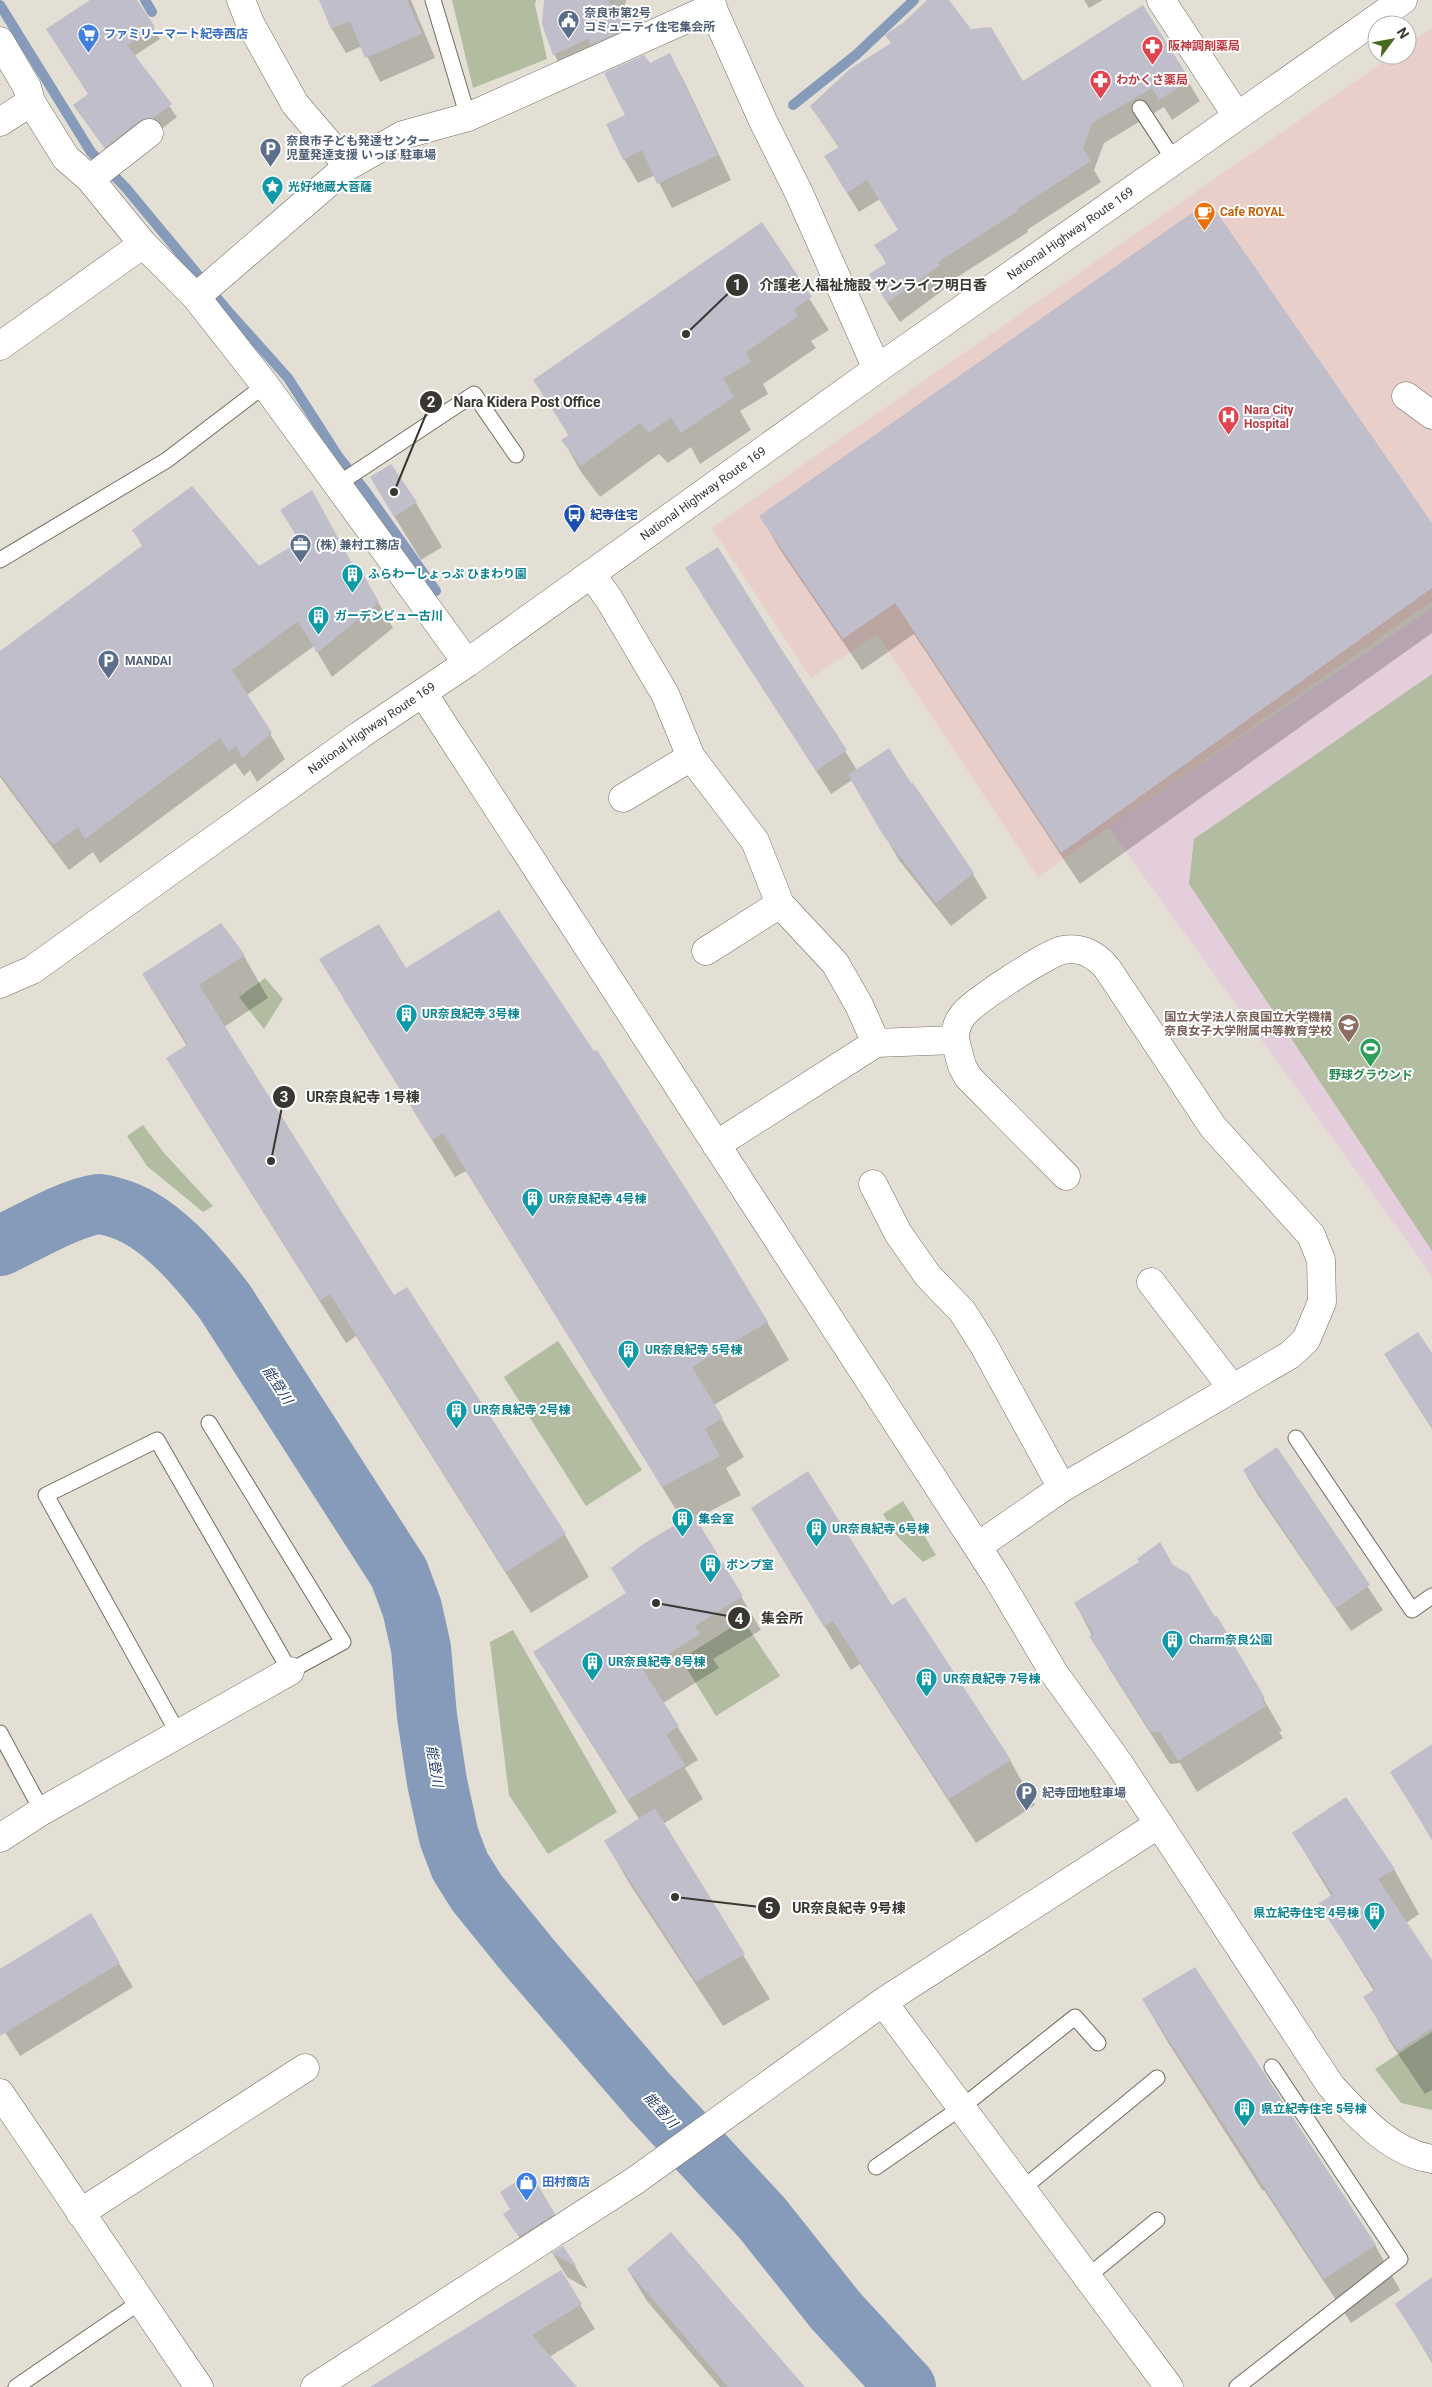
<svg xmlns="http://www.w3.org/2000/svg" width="1432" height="2387" viewBox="0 0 1432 2387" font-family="Roboto,'Noto Sans JP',sans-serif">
<rect width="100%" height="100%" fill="#e3dfd4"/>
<!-- education -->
<path fill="#e4cedc" d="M1432 608V1276L1108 827Z"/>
<!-- medical -->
<path fill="#e9cfca" d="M1432 28V601L1038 877 877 634 811 678 712 528 1393 55H1407V45Z"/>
<!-- green -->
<path fill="#b1bca0" d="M452 0H536L535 5 547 59 473 88Z
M1432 674V1251L1189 884 1194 839Z
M265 978 283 999 264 1029 239 997Z
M143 1125 164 1153 213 1206 203 1212 147 1166 127 1136Z
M558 1341 642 1470 586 1506 504 1377Z
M903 1501 936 1555 923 1562 897 1536 883 1514Z
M743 1620 780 1676 716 1716 681 1659Z
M513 1630 617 1812 548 1854 509 1795 490 1642Z
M1432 2032V2110L1401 2103 1375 2069Z"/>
<!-- shadow -->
<path fill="#0003" d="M92 0H136L160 39 134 56 177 117 160 130 112 158 74 106 89 94Z
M320 0H411L435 58 380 82 362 46 346 53 332 29Z
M545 0H626L621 22 636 47 564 72 554 54Z
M929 0H948L971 30 1023 83 1142 7 1200 101 1172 120 1164 107 1104 143 1094 170 1101 182 1027 230 1028 232 948 283 950 285 900 322 882 295 887 265 876 245 899 230 880 199 859 212 837 177 839 148 811 106 892 44 905 23Z
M1084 0H1103L1089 8Z
M669 55 683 79 731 180 672 208 655 175 638 183 624 159 649 64Z
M762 223 829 330 811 341 816 348 763 384 768 394 740 411 751 430 700 464 691 447 668 463 659 454 600 497 581 472 563 440 569 436 535 380Z
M391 466 416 503 442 547 421 560 371 478Z
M282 510 354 568 357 566 393 628 332 677 314 646 247 695 285 759 257 782 250 770 244 776 235 763 100 863 93 852 69 870 0 777V653L143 547 133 530 259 568 300 542Z
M761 516 1432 525V633L1080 884 914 634 862 670 779 548Z
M717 549 857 770 911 785 973 874 987 898 951 926 899 860 852 780 831 794 701 593Z
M244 956 268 998 224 1027 394 1297 565 1535 589 1577 531 1613 356 1336 346 1343 193 1101 168 1058 187 1046 143 975Z
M406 970 767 1322 789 1360 714 1405 744 1457 726 1468 741 1495 695 1519 761 1630 713 1659 719 1668 663 1703 698 1760 685 1768 703 1799 663 1824 770 1999 723 2026 631 1886 605 1841 639 1819 534 1653 627 1593 683 1521 466 1171 455 1177 343 998Z
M1386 1355H1432V1429L1400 1379Z
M1277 1449 1383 1610 1351 1631 1258 1495 1244 1471Z
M753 1508 1010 1760 1035 1805 976 1843 860 1664 851 1670Z
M1172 1567 1214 1619 1216 1617 1282 1731 1279 1732 1283 1738 1197 1792 1180 1763 1170 1764 1109 1668 1075 1603Z
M1432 1746V1840L1392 1773Z
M1293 1833 1394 1869 1419 1914 1406 1923 1432 1962V2090L1425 2094 1390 2042 1365 1997 1374 1991 1320 1904 1332 1897Z
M90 1915 133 1987 20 2056 0 2024V1970Z
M1143 2000 1375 2245 1400 2290 1351 2323 1264 2190 1263 2191 1169 2044Z
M531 2175 563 2230 527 2249 505 2215 511 2209Z
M563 2247 576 2268 588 2289 567 2277 553 2254Z
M628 2270 803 2387H720L647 2301Z
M560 2272 595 2329 549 2357 576 2387H372Z
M1432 2279V2363L1397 2304Z"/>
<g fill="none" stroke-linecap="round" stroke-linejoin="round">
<!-- stream -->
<path stroke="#869aba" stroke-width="10" d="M145 0 152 12
M0 5 91 152 126 188 228 311 288 378 338 456 364 489 436 591
M793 105 857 54 914 0"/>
<!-- river -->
<path stroke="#869aba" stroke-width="60" d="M0 1246C28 1233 69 1208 99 1204 103 1204 109 1206 113 1207 158 1218 198 1267 225 1302L399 1573 412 1608 421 1648 427 1716 437 1782 449 1837 460 1866 477 1893 529 1957 649 2096 762 2218 836 2311 906 2387"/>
</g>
<!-- building -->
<path fill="#c0beca" d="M90 0H137L155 27 127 45 172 104 153 118H146L139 121 105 148 73 105 88 94 46 29Z
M319 0H407L422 34 365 58 350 21 331 29Z
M544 0H608L627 29 591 45 588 39 553 55 542 24Z
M927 0H949L971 29 991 27 1023 81 1143 5 1190 80 1159 100 1152 88 1092 123 1083 149 1091 161 1017 209 1018 211 938 262 940 265 887 303 869 274 887 263 874 245 898 230 867 180 847 193 824 156 839 147 810 106 850 69 891 43 885 35 904 22Z
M670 53 718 155 657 184 642 150 623 160 606 124 625 115 604 73 644 55 650 63Z
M1209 201 1432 523V588L1061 853 895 603 843 639 759 516Z
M762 222 812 297 794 309 798 316 746 352 751 362 723 378 734 397 681 433 671 417 649 433 640 423 581 466 561 440 569 435 533 380Z
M391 464 417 502 394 517 370 477Z
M192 486 259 566 300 541 280 510 312 490 354 567 358 565 379 602 317 653 298 621 232 670 272 733 242 758 236 745 229 752 220 738 85 839 78 827 53 845 0 774V651L143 545 132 530Z
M718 547 778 644 847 750 816 771 685 568Z
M889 748 911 783H913L974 873 936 903 883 835 848 775Z
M499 910 594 1051 597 1050 711 1228 768 1322 692 1367 723 1418 705 1429 720 1456 662 1487 443 1133 432 1140 319 959 379 924 406 968Z
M221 923 245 955 199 985 394 1295 407 1287 566 1534 506 1572 330 1294 320 1301 166 1058 188 1044 142 974Z
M1418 1332 1432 1353V1428L1384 1354Z
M1277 1447 1370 1585 1336 1608 1243 1470Z
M808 1471 892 1605 905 1597 1011 1760 949 1799 833 1621 824 1627 751 1508Z
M693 1514 743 1596 695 1626 700 1634 643 1670 679 1726 666 1735 685 1765 628 1800 533 1652 626 1593 611 1568 645 1543Z
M1160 1542 1173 1565 1189 1574 1215 1617 1217 1616 1265 1698 1262 1700 1266 1706 1178 1761 1160 1732H1151L1089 1636 1094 1634 1074 1603 1139 1562 1137 1559Z
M1432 1744V1839L1390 1772Z
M1346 1797 1395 1869 1378 1879 1432 1960V2028L1398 2051 1363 1997 1375 1989 1318 1904 1333 1894 1292 1833Z
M655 1808 745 1954 696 1982 604 1841Z
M91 1913 120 1963 0 2036V1969Z
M1195 1967 1376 2245 1324 2279 1142 1999Z
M531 2173 555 2214 520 2236 516 2233 503 2214 510 2209 500 2192Z
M671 2232 805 2387H728L627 2269Z
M563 2246 577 2267 551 2253Z
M561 2270 582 2304 532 2335 577 2387H370Z
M1432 2277V2361L1395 2304Z"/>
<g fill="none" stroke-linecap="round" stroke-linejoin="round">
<defs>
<path id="lane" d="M433 0 468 117
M1140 108 1174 160
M338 484 474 394 516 455
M0 560 167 460 265 385
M1296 1438 1412 1610 1432 1596
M0 1733 42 1811
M179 1735 46 1495 157 1440 290 1671 343 1642 209 1423
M876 2167 962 2107 1075 2017 1098 2043
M1022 2189 1157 2078
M1087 2277 1157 2220
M16 2387 140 2302
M1237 2387 1400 2259 1272 2067"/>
<path id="street" d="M241 0 250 23 295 104 348 166
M709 0 763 121 798 191 877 369
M1161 0 1237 116
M0 41 27 87 31 102 66 158 90 179 143 244 196 297 265 385 467 663
M0 122 31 102
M90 179 149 133
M196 297 348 166 403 135 468 117 713 7
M0 346 143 244
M1406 396 1432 415
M591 574 609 599 665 694 691 757 755 841 780 904 835 963 859 1005 876 1043
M623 798 691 757
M706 951 780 904
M955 1040 962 1066 968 1077 1066 1176
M716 1145 876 1043 955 1040C955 1031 957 1022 963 1015 973 1002 1047 953 1063 950 1082 947 1095 954 1107 968L1213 1127 1311 1235 1321 1260 1322 1302 1306 1340 1290 1355 1062 1488 978 1546
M873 1184 898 1233 928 1276 962 1311 983 1344 1062 1488
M1151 1282 1232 1388
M0 1838 42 1811 290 1671
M883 2002 1169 2387
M0 2093 199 2387
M80 2213 305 2068
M315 2387 636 2180 883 2002 1159 1824"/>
<path id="secondary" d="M423 693 997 1577 1054 1673 1120 1765 1331 2086C1359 2116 1389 2152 1432 2159"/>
<g id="highway">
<path id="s1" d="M0 984 32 970 360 735 467 663 877 369 1403 0"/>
</g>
</defs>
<!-- lane casing -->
<use href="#lane" stroke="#716d63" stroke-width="17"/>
<!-- street casing -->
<use href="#street" stroke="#716d63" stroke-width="29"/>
<!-- secondary casing -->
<use href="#secondary" stroke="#716d63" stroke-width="29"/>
<!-- highway casing -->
<use href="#highway" stroke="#716d63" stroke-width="29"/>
<!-- lane -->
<use href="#lane" stroke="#fff" stroke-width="15"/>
<!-- street -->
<use href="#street" stroke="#fff" stroke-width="28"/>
<!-- secondary -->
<use href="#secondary" stroke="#fff" stroke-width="28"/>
<!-- highway -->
<use href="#highway" stroke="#fff" stroke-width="28"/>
</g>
<!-- icons -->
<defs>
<symbol id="civic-pin" viewBox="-11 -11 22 30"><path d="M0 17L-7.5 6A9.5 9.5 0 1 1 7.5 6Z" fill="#5c6f8a" stroke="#fff"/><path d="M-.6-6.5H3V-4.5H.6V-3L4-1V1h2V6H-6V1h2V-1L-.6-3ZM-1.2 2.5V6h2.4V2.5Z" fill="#fff"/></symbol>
<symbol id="supermarket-pin" viewBox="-11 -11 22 30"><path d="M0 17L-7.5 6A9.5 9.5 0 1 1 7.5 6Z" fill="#3f7fe0" stroke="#fff"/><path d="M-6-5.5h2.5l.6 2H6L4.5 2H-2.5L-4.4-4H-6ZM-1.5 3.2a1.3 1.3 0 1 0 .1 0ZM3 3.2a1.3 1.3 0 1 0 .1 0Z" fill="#fff"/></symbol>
<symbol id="pharmacy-pin" viewBox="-11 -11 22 30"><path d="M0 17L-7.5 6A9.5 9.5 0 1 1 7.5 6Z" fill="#e0444e" stroke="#fff"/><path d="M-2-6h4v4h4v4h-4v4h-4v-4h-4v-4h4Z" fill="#fff"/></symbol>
<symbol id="parking-pin" viewBox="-11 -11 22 30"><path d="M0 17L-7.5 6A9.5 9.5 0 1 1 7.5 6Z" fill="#5c6f8a" stroke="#fff"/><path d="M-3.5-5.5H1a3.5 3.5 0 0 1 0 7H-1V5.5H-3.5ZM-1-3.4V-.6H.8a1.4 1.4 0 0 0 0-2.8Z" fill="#fff"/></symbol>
<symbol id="sight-pin" viewBox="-11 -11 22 30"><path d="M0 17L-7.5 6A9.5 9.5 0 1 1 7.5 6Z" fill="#0f9aa8" stroke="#fff"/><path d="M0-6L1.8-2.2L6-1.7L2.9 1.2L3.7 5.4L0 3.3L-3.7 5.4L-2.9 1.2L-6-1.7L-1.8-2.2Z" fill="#fff"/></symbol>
<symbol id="cafe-pin" viewBox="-11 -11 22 30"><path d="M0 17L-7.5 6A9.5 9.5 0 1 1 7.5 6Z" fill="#e8710a" stroke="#fff"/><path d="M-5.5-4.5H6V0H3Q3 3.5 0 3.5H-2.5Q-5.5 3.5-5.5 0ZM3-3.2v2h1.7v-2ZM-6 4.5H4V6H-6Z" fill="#fff"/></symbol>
<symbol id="hospital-pin" viewBox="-11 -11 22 30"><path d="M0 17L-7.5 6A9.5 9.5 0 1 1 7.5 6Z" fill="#e0444e" stroke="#fff"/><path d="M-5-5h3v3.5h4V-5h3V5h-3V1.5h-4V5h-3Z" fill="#fff"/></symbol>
<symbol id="bus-pin" viewBox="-11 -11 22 30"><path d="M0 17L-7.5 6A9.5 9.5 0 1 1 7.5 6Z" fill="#1a4fb4" stroke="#fff"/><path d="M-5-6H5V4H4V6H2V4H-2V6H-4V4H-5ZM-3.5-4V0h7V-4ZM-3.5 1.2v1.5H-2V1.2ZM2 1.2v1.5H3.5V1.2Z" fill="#fff"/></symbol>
<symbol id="office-pin" viewBox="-11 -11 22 30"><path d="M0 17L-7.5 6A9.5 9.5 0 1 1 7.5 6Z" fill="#5c6f8a" stroke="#fff"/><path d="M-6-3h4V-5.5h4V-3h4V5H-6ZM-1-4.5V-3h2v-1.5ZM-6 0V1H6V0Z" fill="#fff"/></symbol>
<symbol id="building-pin" viewBox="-11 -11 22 30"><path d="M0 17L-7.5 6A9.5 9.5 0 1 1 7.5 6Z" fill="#0f9aa8" stroke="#fff"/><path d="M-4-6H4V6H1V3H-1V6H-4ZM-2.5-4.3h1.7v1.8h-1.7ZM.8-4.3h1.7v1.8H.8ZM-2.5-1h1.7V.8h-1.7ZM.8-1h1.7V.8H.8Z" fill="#fff"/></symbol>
<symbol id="school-pin" viewBox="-11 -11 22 30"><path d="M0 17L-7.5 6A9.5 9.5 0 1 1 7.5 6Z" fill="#8d6e63" stroke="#fff"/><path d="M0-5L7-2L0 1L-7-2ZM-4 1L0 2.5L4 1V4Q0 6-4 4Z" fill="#fff"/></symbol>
<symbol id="stadium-pin" viewBox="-11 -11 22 30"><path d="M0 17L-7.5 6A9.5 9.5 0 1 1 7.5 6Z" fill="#2e9e5b" stroke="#fff"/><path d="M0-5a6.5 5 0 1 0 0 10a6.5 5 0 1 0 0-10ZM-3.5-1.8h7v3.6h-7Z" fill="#fff"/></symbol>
<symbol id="shop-pin" viewBox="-11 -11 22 30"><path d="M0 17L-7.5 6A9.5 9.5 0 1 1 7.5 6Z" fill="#3f7fe0" stroke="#fff"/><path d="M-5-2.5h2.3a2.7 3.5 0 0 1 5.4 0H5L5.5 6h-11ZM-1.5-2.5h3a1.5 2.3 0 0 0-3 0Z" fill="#fff"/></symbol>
</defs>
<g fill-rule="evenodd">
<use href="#civic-pin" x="556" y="8" width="25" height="34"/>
<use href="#supermarket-pin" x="76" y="22" width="25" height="34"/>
<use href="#pharmacy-pin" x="1140" y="34" width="25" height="34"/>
<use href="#pharmacy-pin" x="1088" y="68" width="25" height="34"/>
<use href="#parking-pin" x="258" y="136" width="25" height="34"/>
<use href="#sight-pin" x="260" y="174" width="25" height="34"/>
<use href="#cafe-pin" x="1192" y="200" width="25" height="34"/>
<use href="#hospital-pin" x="1216" y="404" width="25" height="34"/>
<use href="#bus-pin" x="562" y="502" width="25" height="34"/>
<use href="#office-pin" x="288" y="532" width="25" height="34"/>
<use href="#building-pin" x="340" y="562" width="25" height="34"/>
<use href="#building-pin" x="306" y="604" width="25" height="34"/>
<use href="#parking-pin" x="96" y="648" width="25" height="34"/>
<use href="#building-pin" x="394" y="1002" width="25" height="34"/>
<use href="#school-pin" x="1336" y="1012" width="25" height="34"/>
<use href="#stadium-pin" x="1358" y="1036" width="25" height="34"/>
<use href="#building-pin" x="520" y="1186" width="25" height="34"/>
<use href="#building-pin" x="616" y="1338" width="25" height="34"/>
<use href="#building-pin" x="444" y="1398" width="25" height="34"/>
<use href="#building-pin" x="670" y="1506" width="25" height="34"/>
<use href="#building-pin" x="804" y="1516" width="25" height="34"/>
<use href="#building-pin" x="698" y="1552" width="25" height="34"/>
<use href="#building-pin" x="1160" y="1628" width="25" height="34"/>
<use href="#building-pin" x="580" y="1650" width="25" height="34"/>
<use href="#building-pin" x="914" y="1666" width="25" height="34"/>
<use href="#parking-pin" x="1014" y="1780" width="25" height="34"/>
<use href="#building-pin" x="1362" y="1900" width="25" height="34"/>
<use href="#building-pin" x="1232" y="2096" width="25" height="34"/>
<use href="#shop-pin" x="514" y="2170" width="25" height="34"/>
</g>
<g text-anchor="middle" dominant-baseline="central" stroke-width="4" stroke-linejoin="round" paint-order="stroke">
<!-- service labels -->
<g font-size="12" font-weight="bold" fill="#4e5e75" stroke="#fff" text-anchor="start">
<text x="584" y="13">奈良市第2号<tspan x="584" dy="14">コミュニティ住宅集会所</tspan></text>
<text x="286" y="141">奈良市子ども発達センター<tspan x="286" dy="14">児童発達支援 いっぽ 駐車場</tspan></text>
<text x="316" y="545">(株) 兼村工務店</text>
<text x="125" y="661">MANDAI</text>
<text x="1042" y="1793">紀寺団地駐車場</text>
</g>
<!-- shop labels -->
<g font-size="12" font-weight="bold" fill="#366cbe" stroke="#fff" text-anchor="start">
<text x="104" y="34">ファミリーマート紀寺西店</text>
<text x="542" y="2182">田村商店</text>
</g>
<!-- health labels -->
<g font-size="12" font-weight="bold" fill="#be3a42" stroke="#fff" text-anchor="start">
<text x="1168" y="46">阪神調剤薬局</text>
<text x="1116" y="80">わかくさ薬局</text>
<text x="1244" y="410">Nara City<tspan x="1244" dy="14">Hospital</tspan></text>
</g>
<!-- culture labels -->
<g font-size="12" font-weight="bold" fill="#0d838f" stroke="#fff" text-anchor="start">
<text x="288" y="187">光好地蔵大菩薩</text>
<text x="368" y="574">ふらわーしょっぷ ひまわり園</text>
<text x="335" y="616">ガーデンビュー古川</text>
<text x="422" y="1014">UR奈良紀寺 3号棟</text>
<text x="549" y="1199">UR奈良紀寺 4号棟</text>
<text x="645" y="1350">UR奈良紀寺 5号棟</text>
<text x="473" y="1410">UR奈良紀寺 2号棟</text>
<text x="698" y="1519">集会室</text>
<text x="832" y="1529">UR奈良紀寺 6号棟</text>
<text x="726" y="1565">ポンプ室</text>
<text x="1189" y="1640">Charm奈良公園</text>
<text x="608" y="1662">UR奈良紀寺 8号棟</text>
<text x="943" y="1679">UR奈良紀寺 7号棟</text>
<text x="1359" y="1913" text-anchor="end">県立紀寺住宅 4号棟</text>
<text x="1261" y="2109">県立紀寺住宅 5号棟</text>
</g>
<!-- food labels -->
<g font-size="12" font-weight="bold" fill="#c56008" stroke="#fff" text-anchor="start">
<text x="1220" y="212">Cafe ROYAL</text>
</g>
<!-- street labels -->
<g font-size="12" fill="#383732" stroke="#fff">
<text stroke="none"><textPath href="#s1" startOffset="1308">National Highway Route 169</textPath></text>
<text stroke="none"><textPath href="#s1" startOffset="858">National Highway Route 169</textPath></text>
<text stroke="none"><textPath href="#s1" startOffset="452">National Highway Route 169</textPath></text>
</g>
<!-- transit labels -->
<g font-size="12" font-weight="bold" fill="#164399" stroke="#fff" text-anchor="start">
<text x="590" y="515">紀寺住宅</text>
</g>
<!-- education labels -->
<g font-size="12" font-weight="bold" fill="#785e54" stroke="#fff" text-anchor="end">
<text x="1332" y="1017">国立大学法人奈良国立大学機構<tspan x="1332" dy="14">奈良女子大学附属中等教育学校</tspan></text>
</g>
<!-- leisure labels -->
<g font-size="12" font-weight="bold" fill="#27864d" stroke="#fff">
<text x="1371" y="1075">野球グラウンド</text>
</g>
<!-- water labels -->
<g font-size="14" font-style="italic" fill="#223c67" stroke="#fff">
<text transform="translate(278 1385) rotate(57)">能登川</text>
<text transform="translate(435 1766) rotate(81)">能登川</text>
<text transform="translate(661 2110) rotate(48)">能登川</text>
</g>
</g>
<!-- callouts -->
<path fill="none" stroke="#383732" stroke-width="2" d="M686 334L737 285M394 492L431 402M271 1161L284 1097M656 1603L739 1618M675 1897L769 1908"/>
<g fill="#383732" stroke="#fff" stroke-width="2">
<circle cx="686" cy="334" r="5"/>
<circle cx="394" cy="492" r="5"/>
<circle cx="271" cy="1161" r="5"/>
<circle cx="656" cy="1603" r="5"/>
<circle cx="675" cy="1897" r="5"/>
<circle cx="737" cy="285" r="12"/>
<circle cx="431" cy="402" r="12"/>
<circle cx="284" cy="1097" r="12"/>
<circle cx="739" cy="1618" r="12"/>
<circle cx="769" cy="1908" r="12"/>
</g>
<g font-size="15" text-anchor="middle" font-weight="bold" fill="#fff">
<text x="737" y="290">1</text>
<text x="431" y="407">2</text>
<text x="284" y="1102">3</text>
<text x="739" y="1624">4</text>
<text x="769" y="1913">5</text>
</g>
<g font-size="14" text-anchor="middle" font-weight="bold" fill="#383732" stroke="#fff" stroke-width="4" stroke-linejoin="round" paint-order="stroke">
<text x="873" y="290">介護老人福祉施設 サンライフ明日香</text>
<text x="527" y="407">Nara Kidera Post Office</text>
<text x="363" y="1102">UR奈良紀寺 1号棟</text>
<text x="782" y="1623">集会所</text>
<text x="849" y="1913">UR奈良紀寺 9号棟</text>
</g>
<!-- north arrow -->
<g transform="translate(1392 40) rotate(58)"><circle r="24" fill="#ffffff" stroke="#afafad"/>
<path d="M0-4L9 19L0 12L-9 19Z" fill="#476920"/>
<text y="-8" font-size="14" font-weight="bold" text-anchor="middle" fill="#383732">N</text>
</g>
</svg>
